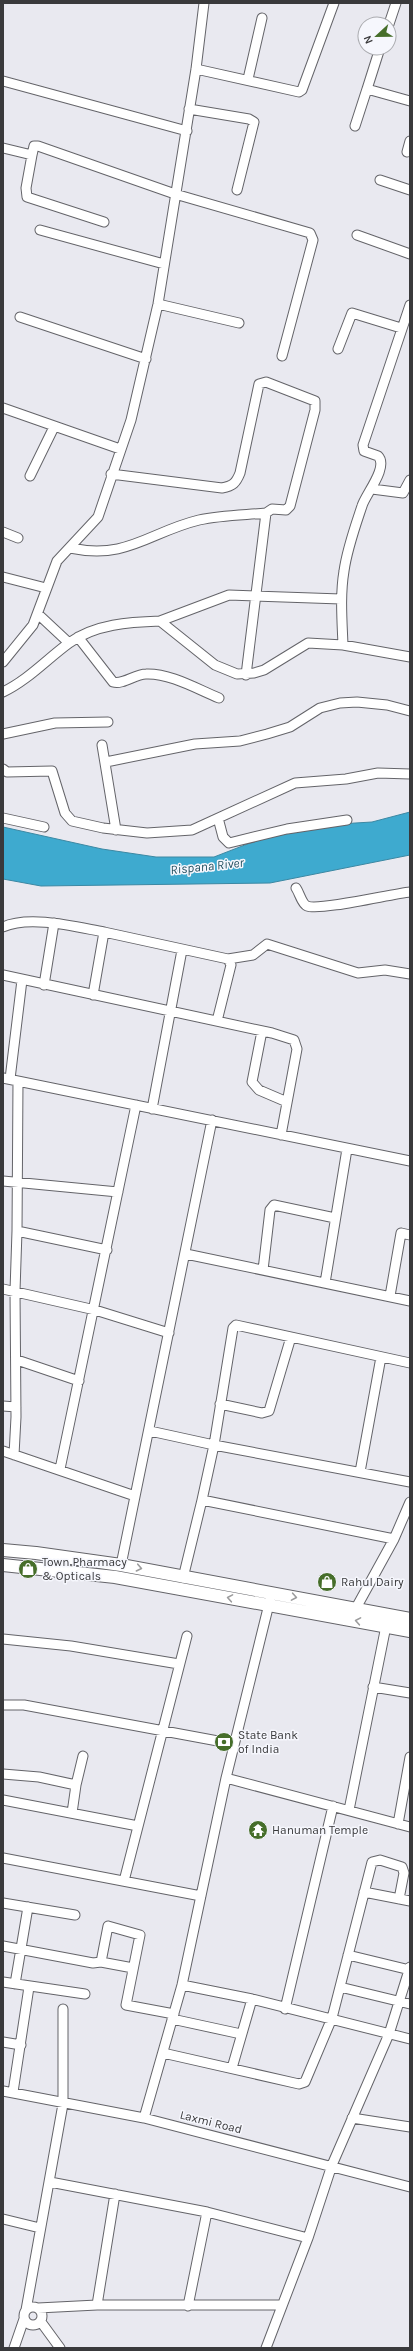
<svg xmlns="http://www.w3.org/2000/svg" width="413" height="2351" viewBox="0 0 413 2351" font-family="Karla,sans-serif">
<rect width="100%" height="100%" fill="#e9e9f0"/>
<!-- water -->
<path fill="#3eaacf" stroke="#3c88a3" d="M410 812V855L270 883 41 886 3 879V827L102 849 156 857H214L268 836 339 824 372 822Z"/>
<g fill="none" stroke-linecap="round" stroke-linejoin="round">
<defs>
<path id="minor" d="M389 24 396 3
M380 48 367 89 410 101
M196 69 299 92 302 90 334 3
M248 79 262 18
M3 81 187 131
M189 109 249 119 254 122 237 190
M355 126 367 89
M3 148 32 155 26 188 27 197 104 222
M407 152 410 141
M32 155 34 146H38L175 194 310 233 313 240 282 356
M380 180 410 190
M40 230 164 264
M357 235 410 254
M158 304 239 323
M20 317 146 359
M338 349 352 313 401 328
M3 408 120 449
M111 474 222 488C233 486 236 483 240 473L259 384 266 382 315 401V410L290 506 286 510 272 509 266 513 246 675
M30 476 54 427
M372 489 403 493 410 480
M3 532 18 538
M70 548C128 560 149 532 199 520 221 515 244 515 266 513
M3 577 46 588
M39 615 69 643
M160 621 229 595 341 599
M78 637 113 682C123 685 135 674 146 674 170 673 197 689 219 698
M343 645C342 620 340 595 344 571 347 549 355 527 362 506 365 495 389 467 378 456L364 451 363 445 410 305
M3 662 33 625 57 561 98 517 131 420 158 304 196 69 204 3
M3 692C28 680 47 659 69 643 95 624 130 622 160 621L215 665 237 674 254 673 264 670 308 643 343 645 410 657
M3 734 55 723 108 722
M102 745 116 830
M106 762 195 744 240 741 267 734 290 727 320 708 340 703 357 702 387 705 410 711
M3 769 7 772 52 771 65 813 72 821 103 828 147 833 192 830 295 783 346 779 378 773 410 774
M3 818 44 827
M218 818 223 837 229 843 287 829 347 820
M296 888C299 892 302 904 307 906 320 911 391 894 410 892
M3 927C30 915 76 927 104 932L93 995
M104 932 228 959 231 965 217 1021
M228 959 253 955 267 944 358 973 385 970 410 974
M3 975 272 1033 294 1040 297 1049 281 1135
M44 985 54 923
M262 1031 252 1082 259 1090 287 1102
M3 1078 410 1161
M10 1079 22 980
M152 1109 182 950
M3 1181 118 1192
M17 1231 107 1250
M186 1254 410 1301
M263 1270 270 1210 274 1205 335 1218
M325 1283 347 1149
M3 1289 95 1310 169 1333
M390 1296 401 1233 410 1235
M17 1360 79 1381
M220 1404 262 1413 269 1411 291 1337
M3 1406 16 1407
M150 1431 214 1445 233 1328 236 1325 410 1363
M3 1451 135 1496
M14 1455 16 1417 15 1291 17 1231 18 1081
M60 1469 136 1105
M360 1472 381 1357
M202 1500 214 1445 410 1482
M121 1565 212 1120
M183 1578 202 1500 394 1539
M356 1608 394 1539 410 1502
M3 1639 71 1646 179 1664
M373 1687 410 1693
M3 1705H24L234 1744
M3 1774 39 1777 76 1785 72 1813
M226 1778 410 1827
M76 1785 83 1756
M3 1800 138 1826
M349 1810 386 1626
M398 1824 410 1757
M3 1858 201 1896
M124 1881 187 1636
M364 1892 410 1901
M3 1903 75 1915
M3 1946 93 1963 101 1962
M348 1955 410 1970
M133 1968 101 1962 108 1926 140 1935 126 2005 174 2014
M3 1982 85 1994
M15 1984 28 1907
M182 1985 252 1999 410 2039
M340 1987 410 2004
M285 2009 333 1806
M172 2019 241 2034
M3 2042 21 2045
M163 2053 299 2084 305 2082 332 2018 372 1862 380 1860 402 1867 404 1873 399 1899
M232 2068 252 1999
M3 2091 144 2118 410 2187
M13 2092 29 1987
M144 2118 182 1985 226 1778 270 1600
M352 2118 410 2127
M50 2182 207 2212 308 2238
M3 2219 40 2228
M97 2305 115 2194
M188 2306 207 2212
M24 2316a9 9 0 1 1 18 0a9 9 0 1 1-18 0Z
M38 2308 97 2305H281
M26 2310 63 2104V2009
M41 2322 60 2348
M14 2348 24 2319
M266 2348 308 2238 332 2165 389 2034 410 1967"/>
<path id="secondary" d="M3 1550 36 1553 121 1565 410 1619
M3 1565 115 1577 410 1631"/>
</defs>
<!-- minor casing -->
<use href="#minor" stroke="#646469" stroke-width="11"/>
<!-- secondary casing -->
<use href="#secondary" stroke="#646469" stroke-width="14"/>
<!-- minor -->
<use href="#minor" stroke="#fff" stroke-width="9"/>
<!-- secondary -->
<use href="#secondary" stroke="#fff" stroke-width="12"/>
</g>
<!-- one-way arrows -->
<defs><path id="oneway-chevron" d="M-2-3.5L2.5 0L-2 3.5" fill="none" stroke-width="1.6" stroke-linecap="round" stroke-linejoin="round"/></defs>
<g stroke="#9c9c9d">
<use href="#oneway-chevron" transform="translate(139 1568) rotate(12)"/>
<use href="#oneway-chevron" transform="translate(294 1597) rotate(10)"/>
<use href="#oneway-chevron" transform="translate(230 1598) rotate(-170)"/>
<use href="#oneway-chevron" transform="translate(358 1621) rotate(-170)"/>
</g>
<!-- icons -->
<defs>
<symbol id="shop-disc" viewBox="-11 -11 22 22"><circle r="9.5" fill="#466e2a" stroke="#f6f7fd"/><path d="M-5-2.5h2.3a2.7 3.5 0 0 1 5.4 0H5L5.5 6h-11ZM-1.5-2.5h3a1.5 2.3 0 0 0-3 0Z" fill="#fff"/></symbol>
<symbol id="bank-disc" viewBox="-11 -11 22 22"><circle r="9.5" fill="#466e2a" stroke="#f6f7fd"/><path d="M-6-4H6V4H-6ZM0-2.3a2.3 2.3 0 1 0 0 4.6a2.3 2.3 0 1 0 0-4.6Z" fill="#fff"/></symbol>
<symbol id="temple-disc" viewBox="-11 -11 22 22"><circle r="9.5" fill="#466e2a" stroke="#f6f7fd"/><path d="M0-6L5-2H3V0L6.5 2.5H4V6H1.5V3h-3V6H-4V2.5H-6.5L-3 0V-2H-5Z" fill="#fff"/></symbol>
</defs>
<g fill-rule="evenodd">
<use href="#shop-disc" x="17" y="1558" width="22" height="22"/>
<use href="#shop-disc" x="316" y="1571" width="22" height="22"/>
<use href="#bank-disc" x="213" y="1731" width="22" height="22"/>
<use href="#temple-disc" x="247" y="1819" width="22" height="22"/>
</g>
<g text-anchor="middle" dominant-baseline="central" stroke-width="3" stroke-linejoin="round" paint-order="stroke">
<!-- poi labels -->
<g font-size="12" fill="#39393b" stroke="#f6f7fd" text-anchor="start">
<text x="42" y="1562">Town Pharmacy<tspan x="42" dy="14">&amp; Opticals</tspan></text>
<text x="341" y="1582">Rahul Dairy</text>
<text x="238" y="1735">State Bank<tspan x="238" dy="14">of India</tspan></text>
<text x="272" y="1830">Hanuman Temple</text>
</g>
<!-- street labels -->
<g font-size="12" fill="#39393b" stroke="#f6f7fd">
<text transform="translate(211 2122) rotate(14)">Laxmi Road</text>
</g>
<!-- water labels -->
<g font-size="13" font-style="italic" fill="#245161" stroke="#f6f7fd">
<text transform="translate(207 866) rotate(-6)">Rispana River</text>
</g>
</g>
<!-- border -->
<rect width="413" height="2351" fill="none" stroke="#39393b" stroke-width="8"/>
<!-- north arrow -->
<g transform="translate(377 36) rotate(248)"><circle r="19" fill="#f6f7fd" stroke="#aaabaf"/>
<path d="M0-3L7 15L0 10L-7 15Z" fill="#466e2a"/>
<text y="-6" font-size="11" font-weight="bold" text-anchor="middle" fill="#39393b">N</text>
</g>
</svg>
